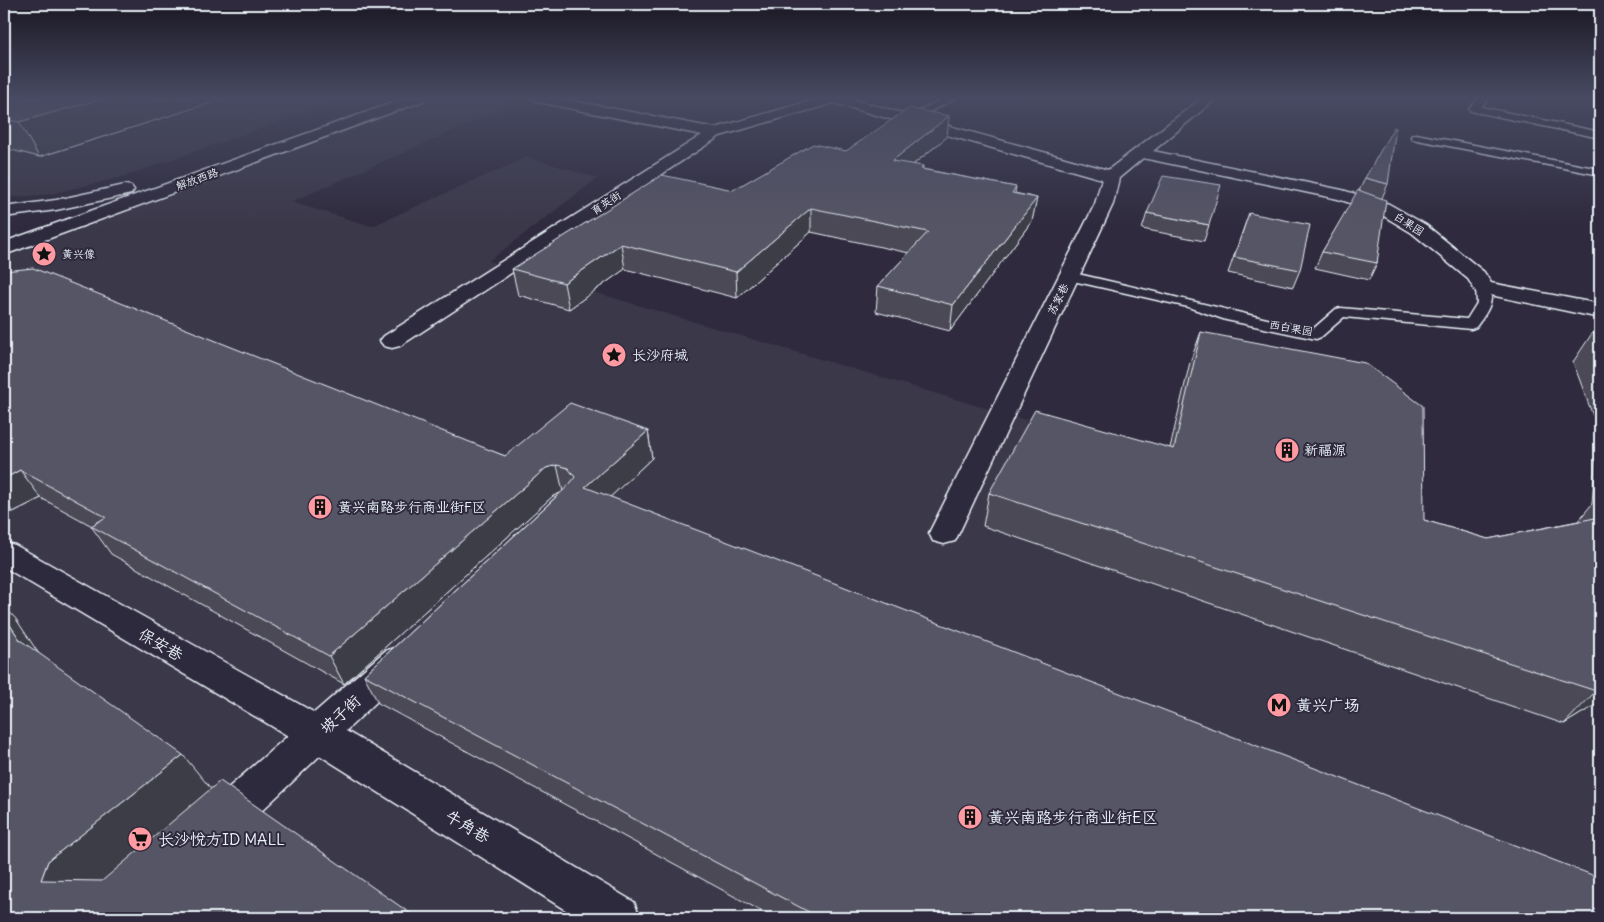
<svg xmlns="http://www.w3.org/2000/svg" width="1604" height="922" viewBox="0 0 1604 922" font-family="Delius,'LXGW WenKai TC',sans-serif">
<rect width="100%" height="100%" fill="#2f2a3d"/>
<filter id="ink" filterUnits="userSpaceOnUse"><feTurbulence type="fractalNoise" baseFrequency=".02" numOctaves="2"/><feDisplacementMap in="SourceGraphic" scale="10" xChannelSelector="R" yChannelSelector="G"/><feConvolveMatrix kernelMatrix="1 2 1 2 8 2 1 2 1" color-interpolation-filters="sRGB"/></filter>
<g filter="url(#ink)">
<!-- built -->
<path fill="#3b3749" d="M4 98H348L119 178 50 194 4 198Z
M427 98H486L512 105 291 202 372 226 527 157 598 178 489 261 1600 590V918H4V254Z"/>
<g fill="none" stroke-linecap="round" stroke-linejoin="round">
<defs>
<path id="service" d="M944 98H956L912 121 908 122 903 119Z
M1479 98H1489L1481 107 1600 132V138L1471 111 1469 109Z
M1416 134 1600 169V175L1412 139 1411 137 1412 135Z
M1069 272C1151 290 1231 312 1313 329L1336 309 1341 308 1467 319 1477 303 1476 288 1478 285H1488C1497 300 1485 315 1476 327L1471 329 1344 317 1321 337 1316 339 1226 320 1188 307 1064 279 1062 276Z"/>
<path id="pedestrian" d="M397 647 409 651 414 661 409 671 233 838 218 844 203 838 197 824 203 810 385 651Z"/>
<path id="minor" d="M531 98H558L715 128 821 98H848L1108 170 1202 98H1217L1153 151 1342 190 1389 204 1426 225 1484 272 1491 283 1600 304V318L1476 292 1468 279 1412 233 1377 212 1338 199 1143 158 1119 178 1113 204 959 533 955 541 944 544 933 541 929 533 1095 204 1102 179 834 103 720 136 400 346 392 348 384 346 380 341 384 336 702 135 538 102Z
M4 542 15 545 331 722 634 902 640 918H578L305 746 4 567Z"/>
<path id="secondary" d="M406 98H425L423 101 4 255V242Z
M125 185 131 186 134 190 131 194 56 210 4 217V207L56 200Z"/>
</defs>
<!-- service casing -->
<use href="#service" stroke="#e8f1f8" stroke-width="3"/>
<!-- pedestrian casing -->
<use href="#pedestrian" stroke="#e8f1f8" stroke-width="3"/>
<!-- minor casing -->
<use href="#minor" stroke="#e8f1f8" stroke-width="3"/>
<!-- secondary casing -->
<use href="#secondary" stroke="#e8f1f8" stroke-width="3"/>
<!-- service -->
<use href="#service" fill="#2f2a3d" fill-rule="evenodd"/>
<!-- pedestrian -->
<use href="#pedestrian" fill="#2f2a3d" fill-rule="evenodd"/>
<!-- minor -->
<use href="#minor" fill="#2f2a3d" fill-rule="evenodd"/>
<!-- secondary -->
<use href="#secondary" fill="#2f2a3d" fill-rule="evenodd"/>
</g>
<!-- wall -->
<path fill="#4b4957" stroke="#e8f1f8" d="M4 98H226L39 157 4 148Z
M947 137 913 165 923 166V169L1016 187 1015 193 1037 198 1032 221 950 331 876 312 878 286 909 253 811 232 737 298 625 269 569 309 518 295 512 269 733 190 846 151Z
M1365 178 1388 184 1382 198 1377 263 1369 280 1315 268 1322 252 1359 191Z
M1147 213 1209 225 1204 241 1142 229Z
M1249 213 1300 270 1293 287 1228 273Z
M4 271 505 456 648 431 652 458 610 497 1600 918H774L378 703 364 675 560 493 553 496 344 684 111 554 91 526H92L41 498 13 512H4Z
M1201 332 1424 520 1488 539 1578 521 1592 504 1597 435 1599 432 1573 362 1593 332 1600 333V702L1564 724 983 526 989 493 1170 448 1190 362Z"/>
<!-- shaded-wall -->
<path fill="#3d3c47" stroke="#e8f1f8" d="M105 98H226L39 157 19 122Z
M949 116 947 137 890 183 892 161Z
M1037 198 1032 221 950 331 953 305Z
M811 208V232L737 298 736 272Z
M621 244 625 269 569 309 564 283Z
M648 431 652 458 591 515 585 487Z
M557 465 563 492 553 496 344 684 329 656 546 468Z
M20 470 41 498 13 512 4 501V479Z
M4 606 16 619 58 683 20 640 4 616Z
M1600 688V702L1564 724 1596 691Z
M183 755 217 796 94 901 41 880 48 861Z"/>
<!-- building -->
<path fill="#575565" stroke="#e8f1f8" d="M4 98H105L19 122 4 119Z
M909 108 949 116 892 161 923 166 921 169 1016 187 1012 193 1037 198 953 305 878 286 928 232 811 208 736 272 621 244 564 283 512 269 662 175 733 190 813 144 846 151Z
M1394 127 1396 128 1388 184 1365 178Z
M1163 176 1221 185 1209 225 1147 213Z
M1358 190 1386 200 1377 263 1322 252Z
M1249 213 1310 225 1300 270 1234 257Z
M33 268 505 456 570 403 648 431 585 487 1600 878V918H820L364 675 569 485 575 477 568 468 557 465 546 468 329 656 91 526 106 517 20 470 4 479V271Z
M1201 332 1365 363 1423 406 1424 520 1488 539 1600 517V688L1596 691 989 493 1035 410 1174 449Z
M1593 332 1600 333V348Z
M4 616 20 640 183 755 48 861 41 880 102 881 220 781 417 918H4Z"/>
</g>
<!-- sky -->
<linearGradient id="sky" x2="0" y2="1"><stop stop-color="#1a1722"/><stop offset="0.43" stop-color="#474a62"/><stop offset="1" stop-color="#474a62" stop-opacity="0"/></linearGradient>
<rect width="1604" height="227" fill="url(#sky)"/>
<!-- icons -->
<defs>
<symbol id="sight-disc" viewBox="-11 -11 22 22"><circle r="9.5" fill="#ff9aa2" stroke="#2f2a3d"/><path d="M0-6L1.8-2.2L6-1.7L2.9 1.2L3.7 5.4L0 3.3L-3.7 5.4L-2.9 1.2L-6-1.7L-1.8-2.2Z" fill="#111"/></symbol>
<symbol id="building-disc" viewBox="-11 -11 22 22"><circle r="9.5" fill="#ff9aa2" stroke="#2f2a3d"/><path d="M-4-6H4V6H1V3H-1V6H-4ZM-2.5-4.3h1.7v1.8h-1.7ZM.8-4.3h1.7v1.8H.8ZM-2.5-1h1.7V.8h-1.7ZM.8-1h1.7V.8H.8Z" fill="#111"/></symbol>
<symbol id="metro-disc" viewBox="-11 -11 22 22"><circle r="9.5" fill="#ff9aa2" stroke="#2f2a3d"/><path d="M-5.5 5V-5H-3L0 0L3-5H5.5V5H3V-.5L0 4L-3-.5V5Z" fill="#111"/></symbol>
<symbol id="supermarket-disc" viewBox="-11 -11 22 22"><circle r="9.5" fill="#ff9aa2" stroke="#2f2a3d"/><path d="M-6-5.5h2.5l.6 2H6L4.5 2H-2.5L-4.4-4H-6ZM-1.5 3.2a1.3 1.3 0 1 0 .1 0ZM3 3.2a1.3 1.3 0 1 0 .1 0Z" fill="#111"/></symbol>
</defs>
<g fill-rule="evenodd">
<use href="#sight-disc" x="30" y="240" width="28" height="28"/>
<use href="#sight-disc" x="600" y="341" width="28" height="28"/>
<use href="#building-disc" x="1273" y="436" width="28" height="28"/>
<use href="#building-disc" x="306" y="493" width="28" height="28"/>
<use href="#metro-disc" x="1265" y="691" width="28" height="28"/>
<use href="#building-disc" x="956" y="803" width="28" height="28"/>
<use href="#supermarket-disc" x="126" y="825" width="28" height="28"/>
</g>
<g text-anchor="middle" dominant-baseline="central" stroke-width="4" stroke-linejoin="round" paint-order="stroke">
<!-- far-street labels -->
<g font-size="11" fill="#e8f1f8" stroke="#2f2a3d">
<text transform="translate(197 179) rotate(-20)">解放西路</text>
<text transform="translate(606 203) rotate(-33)">育英街</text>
<text transform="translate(1409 224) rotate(33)">白果园</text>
<text transform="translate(1058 299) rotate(-64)">苏家巷</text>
<text transform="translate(1291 328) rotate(10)">西白果园</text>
</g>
<!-- far-poi labels -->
<g font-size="11" fill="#e8f1f8" stroke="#2f2a3d" text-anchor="start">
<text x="62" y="254">黄兴像</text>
</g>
<!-- poi labels -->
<g font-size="14" fill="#e8f1f8" stroke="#2f2a3d" text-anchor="start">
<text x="632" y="355">长沙府城</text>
<text x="1304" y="450">新福源</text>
<text x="338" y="507">黄兴南路步行商业街F区</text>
</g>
<!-- near-street labels -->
<g font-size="16" fill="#e8f1f8" stroke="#2f2a3d">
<text transform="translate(161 644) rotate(30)">保安巷</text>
<text transform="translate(340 714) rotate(-43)">坡子街</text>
<text transform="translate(468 826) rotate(31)">牛角巷</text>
</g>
<!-- near-poi labels -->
<g font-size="16" fill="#e8f1f8" stroke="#2f2a3d" text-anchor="start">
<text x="1296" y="705">黄兴广场</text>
<text x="988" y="817">黄兴南路步行商业街E区</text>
<text x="158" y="839">长沙悦方ID MALL</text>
</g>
</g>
<!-- margin -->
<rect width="1604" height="922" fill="none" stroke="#2f2a3d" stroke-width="20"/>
<rect x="10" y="10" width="1584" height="902" fill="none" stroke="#e8f1f8" stroke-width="2" filter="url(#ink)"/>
</svg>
